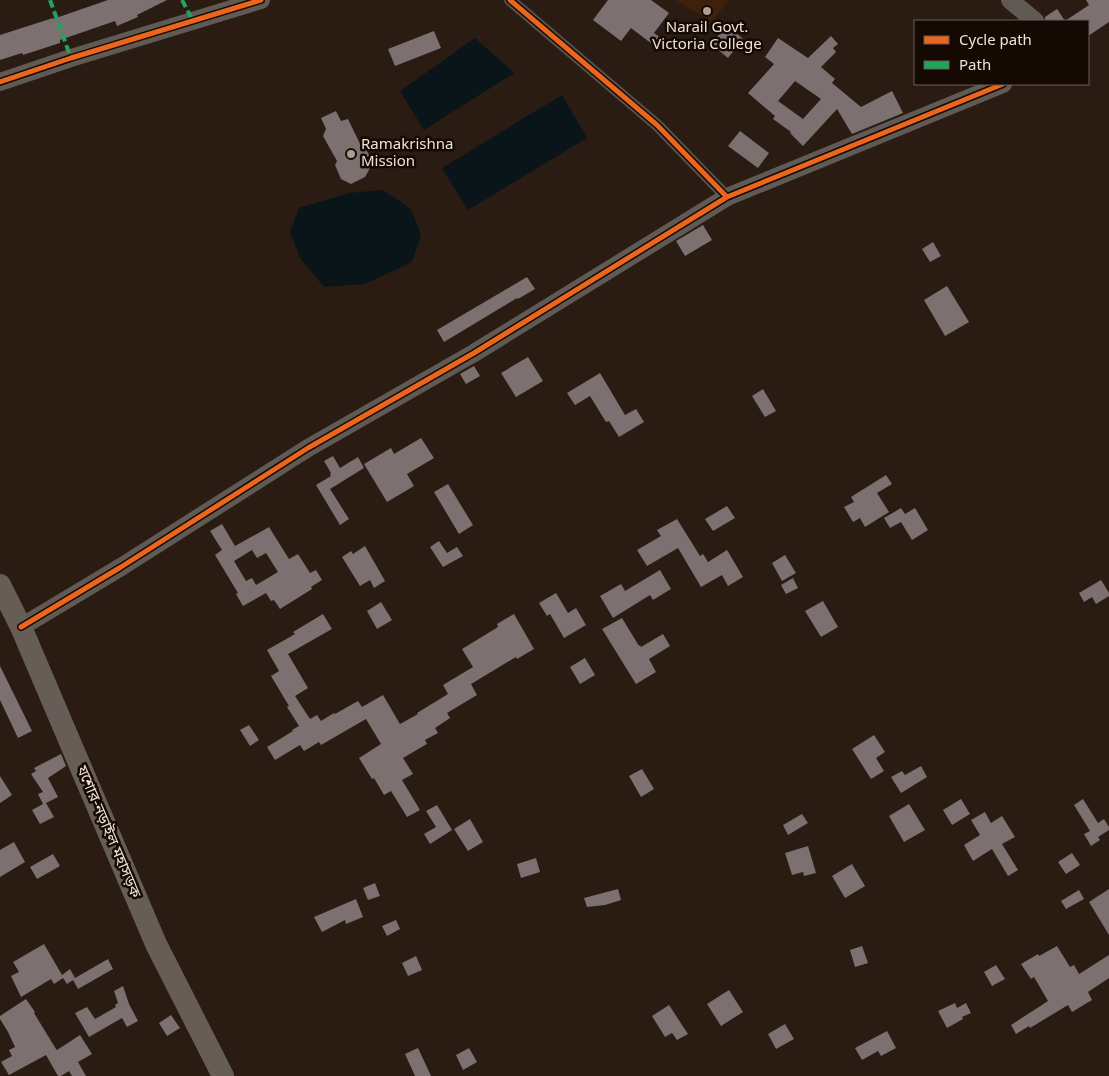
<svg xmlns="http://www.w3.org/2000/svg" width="1109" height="1076" viewBox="0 0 1109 1076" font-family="Georgia,'Noto Sans Bengali',serif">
<rect width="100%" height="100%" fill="#2a1c13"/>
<!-- built -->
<path fill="#3e210b" d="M675 0H730L711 21Z"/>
<!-- water -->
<path fill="#091518" d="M475 38 514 73 424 130 400 91Z
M562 95 587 138 468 210 442 168Z
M383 190 411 209 421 235 412 262 365 284 324 287 300 258 290 232 299 208 349 193Z"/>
<!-- building -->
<path fill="#7c7071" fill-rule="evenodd" d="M108 0H167L137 15 138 17 117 26 115 21 60 40V43L23 55 22 53 0 60V35L53 18V19Z
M608 0H651L669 13 654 33 662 39 656 47 631 28 621 41 593 20Z
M1086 0H1109V22L1088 36V21H1045V17L1057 9 1065 21 1089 5Z
M727 25 743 39 728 58 711 44Z
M434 31 441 48 395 66 388 49Z
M831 36 838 44 833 48 836 52 821 67 835 79 832 83 861 107 892 91 903 113 852 134 837 109 803 146 790 133 791 132 773 119 775 116 748 93 774 64 765 57 778 38 808 58ZM795 81 821 99 803 119 778 101Z
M336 111 341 121 348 119 361 146 365 147 372 161 370 168 365 177 351 184 341 179 335 165 337 161 323 136 326 129 321 118Z
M740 131 769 153 758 168 728 146Z
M703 225 712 240 685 256 676 241Z
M933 242 941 256 930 262 922 249Z
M527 277 535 289 518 299 517 298 444 342 437 330Z
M947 286 969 322 945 336 924 300Z
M528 357 543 381 516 397 501 373Z
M474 366 480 376 466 384 460 374Z
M600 373 625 415 636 409 644 422 619 437 609 421 606 422 590 396 575 405 567 393Z
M763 389 776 411 765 417 752 396Z
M421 438 434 458 407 474 414 486 387 502 364 464 391 448 394 454Z
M333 456 340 468 358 457 364 468 330 489 349 519 340 525 316 485 331 476 330 474 331 473 324 461Z
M886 475 892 484 877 493 889 512 865 527 860 518 853 522 844 507 854 502 851 497Z
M448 484 473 525 459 534 434 492Z
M727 506 735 518 713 531 705 519Z
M901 508 905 514 915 508 928 530 912 540 901 522 890 528 884 518Z
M677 519 700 556 703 554 708 562 727 550 743 577 728 586 722 575 701 587 678 548 647 566 637 550 661 536 657 530Z
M222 524 235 546 269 527 289 559 298 554 310 573 316 570 322 580 311 587 312 589 280 609 274 600 271 601 266 593 243 606 236 594 238 593 215 555 222 550 210 531ZM252 550 257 558 266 553 278 572 256 585 252 578 246 581 234 561Z
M439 541 447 553 457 547 463 556 443 567 430 547Z
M365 546 385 581 374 588 370 580 360 586 342 557 351 551 353 554Z
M785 555 796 573 782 581 772 563Z
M660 570 671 589 653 600 650 595 613 618 600 596 621 584 625 591Z
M793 578 798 588 786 594 781 585Z
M1101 580 1109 593V596L1096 604 1092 597 1084 602 1079 593Z
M556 593 568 613 576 608 586 625 564 638 550 614 547 616 539 603Z
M823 601 838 627 821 637 805 611Z
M381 602 392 620 377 629 367 611Z
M323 614 332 629 288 654 308 688 295 696 310 719 317 715 321 721 334 713 335 714 358 701 362 707 383 695 400 724 418 714 417 713 448 694 443 685 473 667 462 649 498 627 497 624 514 614 534 649 517 659 516 657 471 684 477 695 447 713 450 718 435 728 438 733 425 740 427 744 403 758 413 774 402 780 420 810 407 817 391 791 384 795 374 778 372 779 359 758 381 744 366 719 321 745 319 742 304 751 300 745 275 760 267 747 293 731 292 730 299 726 287 707 289 706 271 676 279 671 267 650 295 634 293 632Z
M622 618 639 646 640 645 641 647 663 634 670 646 649 659 656 672 636 684 602 629Z
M585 658 595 675 580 684 570 667Z
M0 666 32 731 18 738 0 700Z
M249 725 259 740 250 746 240 730Z
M874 735 885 752 876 758 884 771 871 779 852 749Z
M61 754 66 766 48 778 58 797 46 803 54 817 40 824 32 810 43 804 38 794 43 792 31 774 36 771 34 768Z
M921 766 927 777 901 793 891 777 902 771 905 775Z
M642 769 654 789 641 797 629 776Z
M0 776 12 795 0 803Z
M961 799 970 814 952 825 943 810Z
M1083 799 1098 823 1104 819 1109 827V830L1098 837 1100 840 1091 846 1084 834 1090 831 1074 805Z
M909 804 925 830 904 842 889 816Z
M437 805 452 830 430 844 424 834 436 827 426 811Z
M985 812 991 823 1002 816 1015 837 1002 844 1018 870 1008 876 992 849 973 861 964 845 980 835 971 820Z
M802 814 808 823 788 835 783 825Z
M470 819 483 842 468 851 454 829Z
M14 842 25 862 0 877V850Z
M808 846 816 873 804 876 803 872 792 875 785 853Z
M1072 853 1080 865 1066 874 1058 862Z
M53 854 60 866 37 879 30 867Z
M536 858 540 872 521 878 517 864Z
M852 864 865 886 845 898 832 876Z
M375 883 380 896 368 900 363 888Z
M618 889 621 900 605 905 587 907 584 898Z
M1109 889V935L1089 902Z
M1079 890 1084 899 1066 909 1061 901Z
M356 899 363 917 346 924 345 920 322 932 314 917Z
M396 920 400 929 387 936 382 926Z
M44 944 62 975 70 969 75 978 108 959 113 969 78 989 73 980 67 984 63 978 54 984 51 979 21 997 11 976 19 972 13 962Z
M862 946 868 963 855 967 850 950Z
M1057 946 1070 967 1074 965 1079 974 1109 955V978L1088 992 1092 1000 1072 1012 1068 1005 1030 1028 1029 1026 1016 1034 1011 1025 1048 1001 1034 977 1031 979 1021 964 1038 954 1039 956Z
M416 956 422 970 408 976 402 963Z
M996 965 1005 979 992 986 984 972Z
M123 986 129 1004 138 1021 127 1027 122 1018 89 1037 75 1013 87 1007 95 1019 116 1007 115 1005 118 1003 114 991Z
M729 990 743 1012 721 1026 707 1004Z
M26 999 35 1012 34 1013 56 1049 57 1050 80 1035 92 1054 78 1062 86 1076H72L69 1071 61 1076H58L46 1055 9 1075 1 1062 12 1056 9 1050 15 1047 8 1032 0 1019V1016Z
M955 1003 957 1008 966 1003 971 1013 962 1017 963 1019 947 1028 938 1011Z
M669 1005 688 1034 677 1040 672 1033 665 1037 652 1016Z
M171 1015 180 1028 167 1036 159 1023Z
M785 1024 794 1039 776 1049 768 1034Z
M887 1031 896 1048 881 1056 878 1051 862 1060 855 1048Z
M418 1048 431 1076H415L405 1054Z
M469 1048 477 1062 463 1070 456 1055Z"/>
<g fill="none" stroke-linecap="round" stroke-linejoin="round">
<!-- street -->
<path stroke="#55504b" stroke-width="12" d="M510 0 657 125 727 197"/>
<!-- secondary -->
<path stroke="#605a55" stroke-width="18" d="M1010 0 1035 21
M0 82 71 58 261 0
M21 627 121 567 308 448 474 353 727 197 1003 84"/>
<!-- highway -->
<path stroke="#665d57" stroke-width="22" d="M0 585 21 627 156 944 223 1076"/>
<!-- quiet -->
<path stroke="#20a55d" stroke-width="4" stroke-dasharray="8 4" stroke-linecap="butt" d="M50 0 71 58
M182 0 193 21"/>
<defs>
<path id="cycleway" d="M510 0 657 125 727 197
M0 82 71 58 261 0
M21 627 121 567 308 448 474 353 727 197 1003 84"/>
</defs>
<!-- cycleway casing -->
<use href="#cycleway" stroke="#140903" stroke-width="8"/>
<!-- cycleway -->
<use href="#cycleway" stroke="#eb651d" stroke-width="5"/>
</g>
<!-- markers -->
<g fill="#ac9c91" stroke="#140903" stroke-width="2">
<circle cx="707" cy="11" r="5"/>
<circle cx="351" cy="154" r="5"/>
</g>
<g text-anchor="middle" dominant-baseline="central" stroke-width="5" stroke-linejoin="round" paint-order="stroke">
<!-- poi labels -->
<g font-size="15" fill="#f2e1d5" stroke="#140903">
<text x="707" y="28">Narail Govt.<tspan x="707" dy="17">Victoria College</tspan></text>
<text x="361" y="145" text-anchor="start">Ramakrishna<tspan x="361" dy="17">Mission</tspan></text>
</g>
<!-- street labels -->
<g font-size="15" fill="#f2e1d5" stroke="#140903">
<text transform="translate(108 832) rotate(67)">যশোর-নড়াইল মহাসড়ক</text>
</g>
</g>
<!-- legend -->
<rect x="914" y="20" width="175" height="65" fill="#140903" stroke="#6d5f57"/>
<rect x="924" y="36" width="25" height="8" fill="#eb651d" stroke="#6d5f57"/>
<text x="959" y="45" font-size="15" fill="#f2e1d5">Cycle path</text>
<rect x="924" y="61" width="25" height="8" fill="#20a55d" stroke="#6d5f57"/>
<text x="959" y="70" font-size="15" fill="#f2e1d5">Path</text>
</svg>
